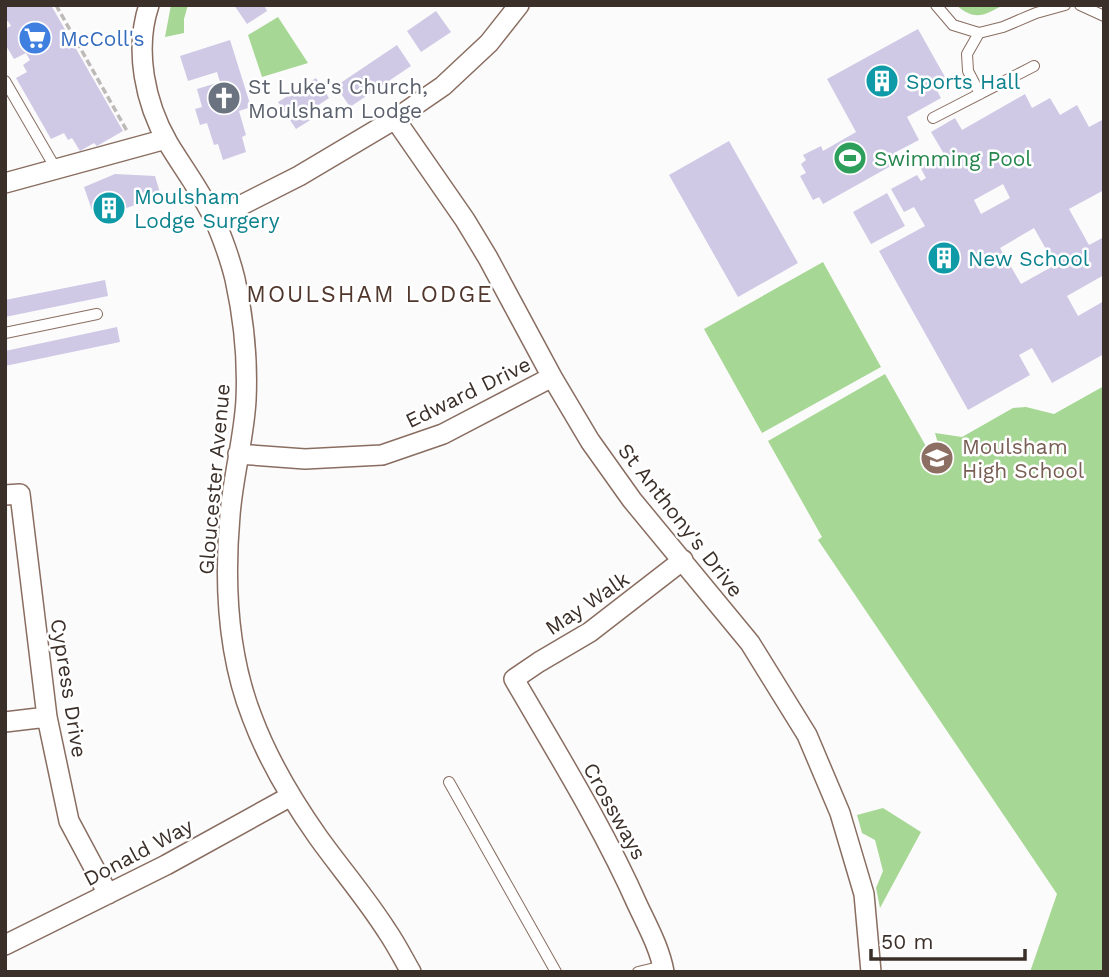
<svg xmlns="http://www.w3.org/2000/svg" width="1109" height="977" viewBox="0 0 1109 977" font-family="'Work Sans',sans-serif">
<rect width="100%" height="100%" fill="#fbfbfb"/>
<!-- green -->
<path fill="#a7d794" d="M171 5H188L184 19V33L165 37Z
M956 5H1003C984 16 975 21 956 5Z
M278 17 308 63 262 77 248 35Z
M823 262 881 367 762 433 704 329Z
M885 374 940 471 945 468 935 433 962 437 1013 408 1026 407 1054 414 1104 386V972H1030L1057 894 818 540 822 537 768 441Z
M883 808 921 832 880 908 876 888 883 871 875 840 862 833 857 815Z"/>
<!-- building -->
<path fill="#cfc9e6" fill-rule="evenodd" d="M5 5H51L123 131 97 146 94 143 80 151 72 138 68 140 64 133 51 139 16 78 27 72 23 65 30 60 26 53 14 59 5 44V29L11 26 8 21 5 22Z
M234 5H264L267 11 247 24Z
M436 11 451 32 421 52 407 31Z
M918 29 945 77 933 83 941 98 907 117 919 140 894 153 898 162 823 204 819 197 813 200 800 176 806 173 801 164 806 160 803 155 821 146 823 151 856 132 827 79Z
M230 40 251 107 239 111 246 135 242 137 246 152 223 160 218 144 214 145 207 123 200 125 195 109 202 107 197 89 220 82 217 72 188 81 180 56Z
M397 45 411 66 350 107 336 86Z
M316 78 329 98 308 112 312 119 296 129 278 102Z
M1025 94 1032 108 1050 98 1060 115 1077 105 1089 127 1104 119V190L1069 209 1089 245 1104 237V275L1067 296 1078 316 1104 301V354L1052 383 1032 348 1019 355 1030 375 968 410 879 251 925 226 914 207 904 212 891 189 917 175 921 181 926 178 920 167 944 154 931 132 955 118 962 130ZM1003 184 1010 198 981 214 974 200ZM1034 228 1055 265 1021 284 1000 248Z
M729 141 798 263 738 297 669 175Z
M115 174 155 176 161 196 95 219 84 187Z
M887 193 905 226 871 244 853 212Z
M105 280 108 296 5 317V300Z
M117 327 120 342 5 366V351Z"/>
<g fill="none" stroke-linecap="round" stroke-linejoin="round">
<defs>
<path id="lane" d="M936 5 953 25 979 33 1003 27 1036 13 1065 5
M1080 5 1104 16
M979 33 967 54 968 71 980 94
M5 81 56 169
M933 118 1034 66
M5 333 97 314
M449 782 556 972
M638 972 663 966"/>
<path id="street" d="M149 5C134 50 145 103 168 143 183 168 202 193 214 219 222 236 231 262 235 279 244 320 248 358 246 400 244 438 233 476 230 515 224 583 227 653 252 717 268 760 292 800 318 837 341 869 366 898 387 931 396 944 403 958 411 972
M395 119 465 220 488 258 552 377 590 441 632 500 750 643 807 735 840 813 864 894 871 972
M5 183 166 139
M214 219 299 176 395 119 443 86 489 43 519 5
M238 454 305 459 382 455 443 434 552 377
M5 495 20 494 47 717 69 821 108 894
M5 722 47 717
M5 945 166 865 291 796
M664 972C660 949 648 927 638 906 603 827 557 753 514 679L539 662 590 632 683 560"/>
</defs>
<!-- lane casing -->
<use href="#lane" stroke="#896d60" stroke-width="12"/>
<!-- street casing -->
<use href="#street" stroke="#896d60" stroke-width="22"/>
<!-- path -->
<path stroke="#bebab8" stroke-width="3.5" stroke-dasharray="7 3.5" stroke-linecap="butt" d="M56 5 127 131"/>
<!-- lane -->
<use href="#lane" stroke="#fff" stroke-width="10"/>
<!-- street -->
<use href="#street" stroke="#fff" stroke-width="19"/>
</g>
<!-- icons -->
<defs>
<symbol id="supermarket-disc" viewBox="-11 -11 22 22"><circle r="9.5" fill="#3f7fe0" stroke="#fff"/><path d="M-6-5.5h2.5l.6 2H6L4.5 2H-2.5L-4.4-4H-6ZM-1.5 3.2a1.3 1.3 0 1 0 .1 0ZM3 3.2a1.3 1.3 0 1 0 .1 0Z" fill="#fff"/></symbol>
<symbol id="building-disc" viewBox="-11 -11 22 22"><circle r="9.5" fill="#0f9aa8" stroke="#fff"/><path d="M-4-6H4V6H1V3H-1V6H-4ZM-2.5-4.3h1.7v1.8h-1.7ZM.8-4.3h1.7v1.8H.8ZM-2.5-1h1.7V.8h-1.7ZM.8-1h1.7V.8H.8Z" fill="#fff"/></symbol>
<symbol id="church-disc" viewBox="-11 -11 22 22"><circle r="9.5" fill="#6b7280" stroke="#fff"/><path d="M-1.2-6h2.4v3.5h3.3v2.4h-3.3V6h-2.4V-.1h-3.3v-2.4h3.3Z" fill="#fff"/></symbol>
<symbol id="stadium-disc" viewBox="-11 -11 22 22"><circle r="9.5" fill="#2e9e5b" stroke="#fff"/><path d="M0-5a6.5 5 0 1 0 0 10a6.5 5 0 1 0 0-10ZM-3.5-1.8h7v3.6h-7Z" fill="#fff"/></symbol>
<symbol id="school-disc" viewBox="-11 -11 22 22"><circle r="9.5" fill="#8d6e63" stroke="#fff"/><path d="M0-5L7-2L0 1L-7-2ZM-4 1L0 2.5L4 1V4Q0 6-4 4Z" fill="#fff"/></symbol>
</defs>
<g fill-rule="evenodd">
<use href="#supermarket-disc" x="16" y="19" width="38" height="38"/>
<use href="#building-disc" x="863" y="62" width="38" height="38"/>
<use href="#church-disc" x="205" y="79" width="38" height="38"/>
<use href="#stadium-disc" x="831" y="139" width="38" height="38"/>
<use href="#building-disc" x="90" y="189" width="38" height="38"/>
<use href="#building-disc" x="925" y="239" width="38" height="38"/>
<use href="#school-disc" x="918" y="439" width="38" height="38"/>
</g>
<g text-anchor="middle" dominant-baseline="central" stroke-width="5" stroke-linejoin="round" paint-order="stroke">
<!-- shop labels -->
<g font-size="21" fill="#366cbe" stroke="#fff" text-anchor="start">
<text x="60" y="38">McColl's</text>
</g>
<!-- culture labels -->
<g font-size="21" fill="#0d838f" stroke="#fff" text-anchor="start">
<text x="906" y="81">Sports Hall</text>
<text x="134" y="196">Moulsham<tspan x="134" dy="24">Lodge Surgery</tspan></text>
<text x="968" y="258">New School</text>
</g>
<!-- worship labels -->
<g font-size="21" fill="#5b616d" stroke="#fff" text-anchor="start">
<text x="248" y="86">St Luke's Church,<tspan x="248" dy="24">Moulsham Lodge</tspan></text>
</g>
<!-- leisure labels -->
<g font-size="21" fill="#27864d" stroke="#fff" text-anchor="start">
<text x="874" y="158">Swimming Pool</text>
</g>
<!-- street labels -->
<g font-size="21" fill="#3b2f29" stroke="#fff">
<text transform="translate(468 392) rotate(-26)">Edward Drive</text>
<text transform="translate(214 479) rotate(-85)">Gloucester Avenue</text>
<text transform="translate(681 520) rotate(52)">St Anthony's Drive</text>
<text transform="translate(587 603) rotate(-34)">May Walk</text>
<text transform="translate(69 688) rotate(81)">Cypress Drive</text>
<text transform="translate(615 811) rotate(61)">Crossways</text>
<text transform="translate(138 852) rotate(-28)">Donald Way</text>
</g>
<!-- education labels -->
<g font-size="21" fill="#785e54" stroke="#fff" text-anchor="start">
<text x="962" y="446">Moulsham<tspan x="962" dy="24">High School</tspan></text>
</g>
<!-- neighbourhood labels -->
<g font-size="23" letter-spacing="2" fill="#50362b" stroke="#fff">
<text x="370" y="294">MOULSHAM LODGE</text>
</g>
</g>
<!-- border -->
<rect width="1109" height="977" fill="none" stroke="#3b2f29" stroke-width="14"/>
<!-- scale -->
<path d="M871 949v10h154v-10" fill="none" stroke="#3b2f29" stroke-width="3.5"/>
<text x="881" y="949" font-size="21" fill="#3b2f29" stroke="#ffffff" stroke-width="5" paint-order="stroke">50 m</text>
</svg>
